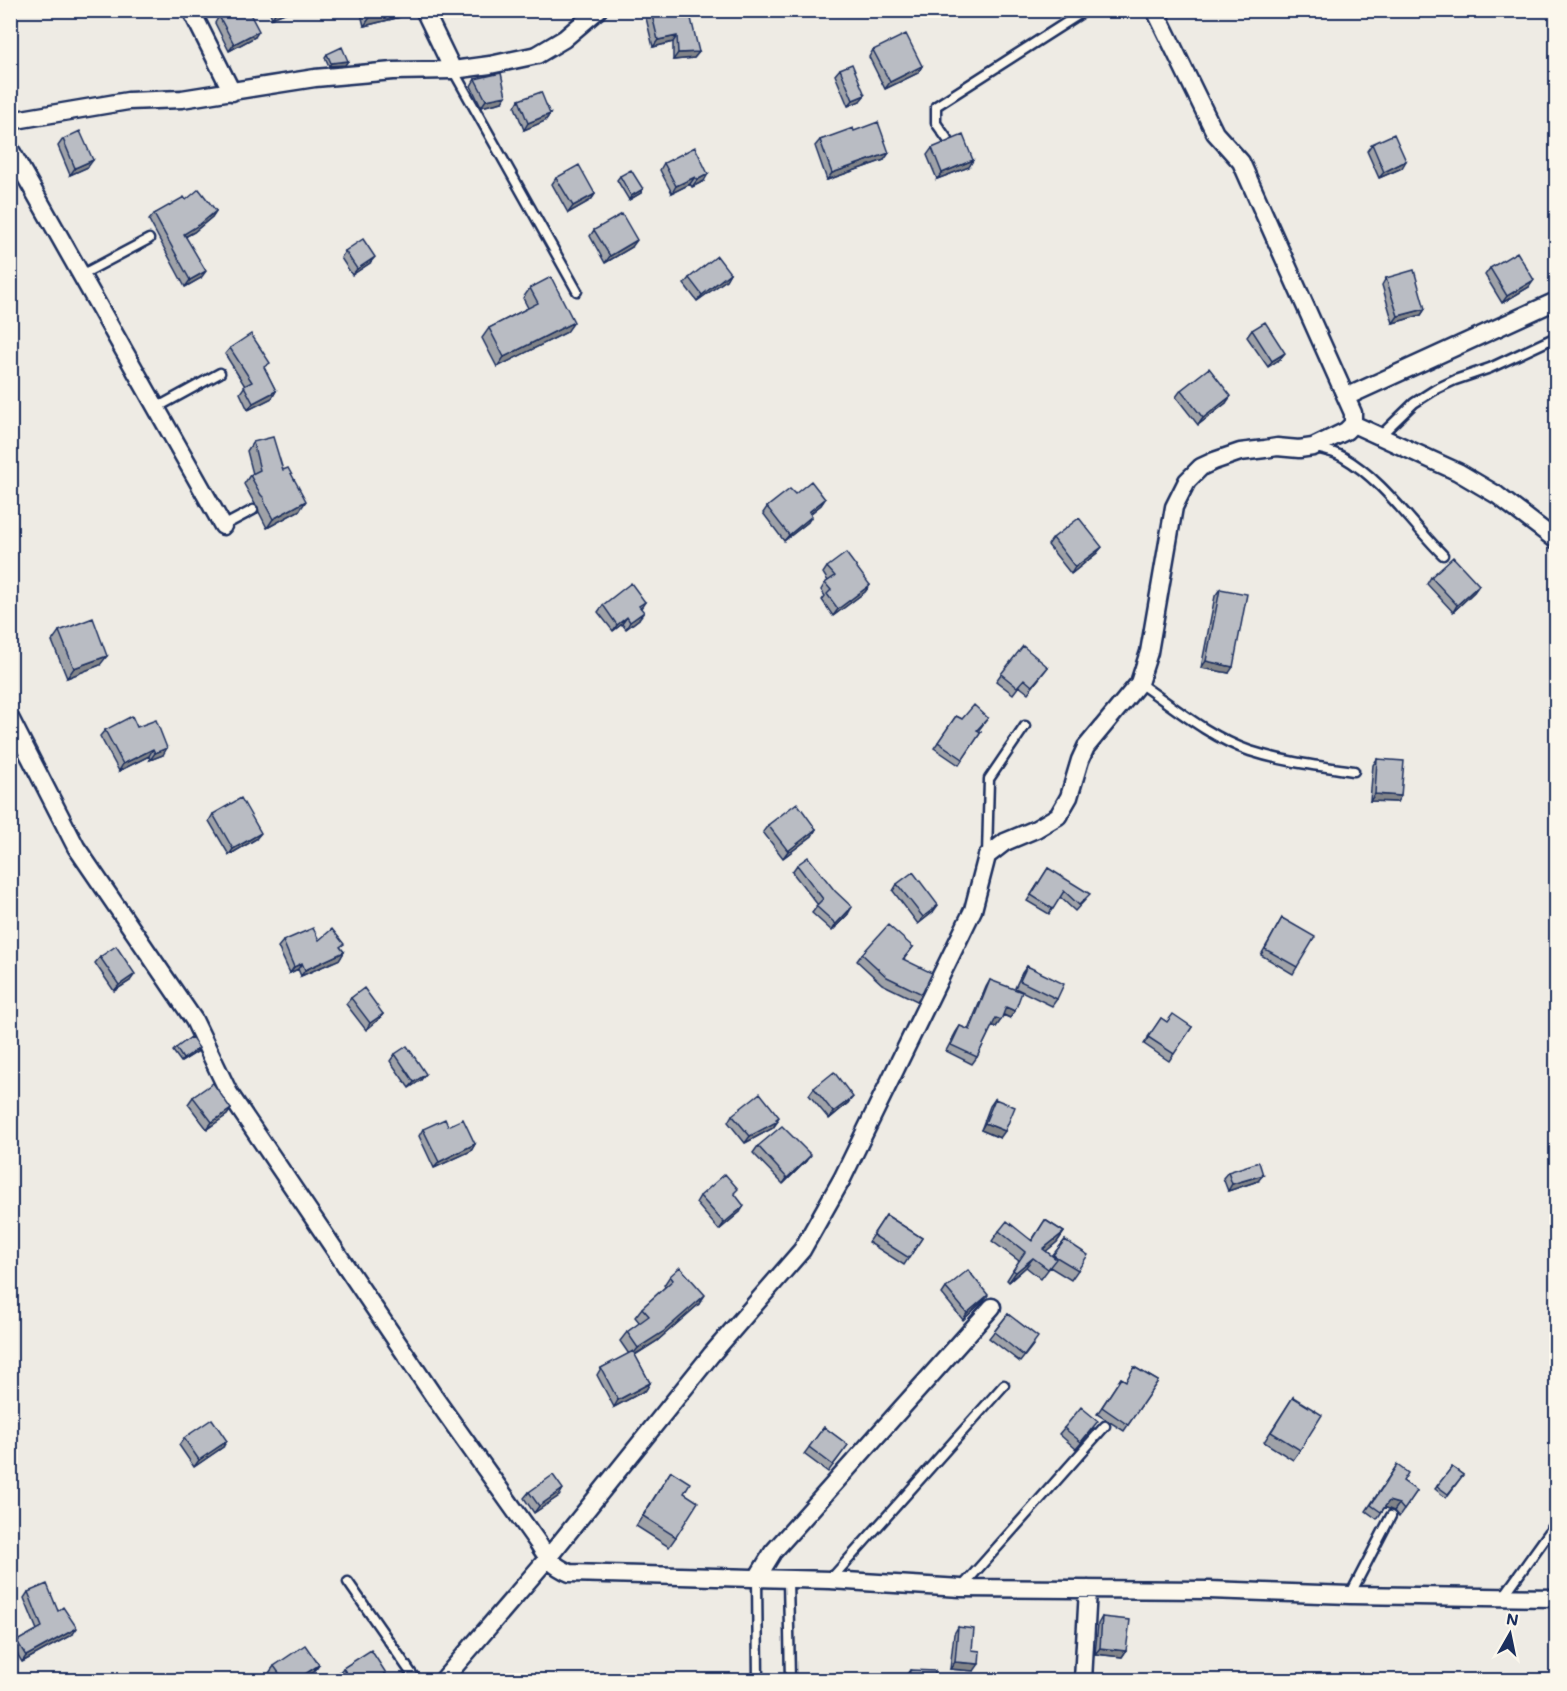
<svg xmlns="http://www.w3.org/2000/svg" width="1567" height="1691" viewBox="0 0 1567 1691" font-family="Mali,sans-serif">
<rect width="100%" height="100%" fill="#eeebe4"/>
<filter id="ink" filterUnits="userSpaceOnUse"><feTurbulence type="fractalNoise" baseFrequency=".0167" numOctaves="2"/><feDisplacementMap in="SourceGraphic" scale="12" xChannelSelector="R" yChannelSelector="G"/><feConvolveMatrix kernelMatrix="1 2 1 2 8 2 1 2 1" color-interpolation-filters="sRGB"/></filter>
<g filter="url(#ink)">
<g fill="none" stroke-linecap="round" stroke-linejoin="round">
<defs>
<path id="lane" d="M453 70 577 291
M948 140 936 123V106L1086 10
M81 275 149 239
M156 408 220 373
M1380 436 1414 403 1436 389 1455 380 1490 368 1556 337
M1316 448C1325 450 1335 452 1343 457 1383 480 1410 522 1443 555
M223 526 253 510
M1139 683C1174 707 1209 737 1250 751 1284 762 1319 766 1354 771
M987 856 989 779 1025 726
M757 1578 758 1680
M788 1579 790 1680
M830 1580 1004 1385
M348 1582 416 1680
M961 1588 1105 1426
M1350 1595 1391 1516
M1503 1597 1556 1523"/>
<path id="street" d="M191 10 232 92
M424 10 453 70
M10 121 128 101 182 99 315 78 393 71 453 70 490 65 537 55 564 39 598 10
M10 149 223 526
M1346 397 1556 301
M1353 424 1458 472 1497 495 1556 540
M10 718 76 847 194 1020 229 1093 437 1401 538 1543C547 1558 553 1566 570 1573L830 1580 961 1588 1209 1590 1350 1595 1556 1598
M757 1578 773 1552 992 1307
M443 1680 547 1559 711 1355 802 1250 842 1179 973 910 987 856 1005 842 1036 829 1058 816 1069 797 1080 760 1086 747 1139 683 1149 652 1174 507 1187 481 1201 467 1214 461 1240 452 1265 449 1277 447 1299 449 1313 447 1346 431 1353 424V413L1241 162 1215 133 1155 10
M1083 1680 1088 1589"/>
</defs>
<!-- lane casing -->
<use href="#lane" stroke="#1b2f5e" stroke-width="13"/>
<!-- street casing -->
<use href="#street" stroke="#1b2f5e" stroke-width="21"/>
<!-- lane -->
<use href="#lane" stroke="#fbf7ec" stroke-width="8"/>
<!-- street -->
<use href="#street" stroke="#fbf7ec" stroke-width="16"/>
</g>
<!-- wall -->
<path fill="#9fa2a8" stroke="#1b2f5e" stroke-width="1.5" d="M269 10H292L272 18Z
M360 10H404L400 17 364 26Z
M651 11 699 52 694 58 673 60V42L653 47 646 18Z
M219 16 255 37 229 51 215 23Z
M873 50 922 66 918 73 885 89 869 57Z
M327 54 345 65 329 66 325 57Z
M840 69 860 101 848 106 835 75Z
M475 79 502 102 481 107 471 86Z
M519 100 550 114 545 121 524 130 515 107Z
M854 131 884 160 827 180 815 146 820 140Z
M63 139 88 167 70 175 58 146Z
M1372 144 1402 168 1379 178 1367 151Z
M932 148 973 160 969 167 937 179 927 155Z
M664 163 704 181 692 187 690 184 672 193 660 170Z
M620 176 641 193 629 200 617 180Z
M556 178 595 194 591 200 568 213 552 184Z
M186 200 216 211 212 217 194 232 185 237 201 278 185 287 149 220 154 214Z
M594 230 632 247 605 263 590 236Z
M345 251 370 263 352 275 341 258Z
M1490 268 1529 287 1502 303 1485 275Z
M730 273 726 280 697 301 684 284 689 278Z
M1386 278 1425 309 1421 315 1393 323 1382 285Z
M530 288 567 332 497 367 482 338 489 328 528 308 523 298Z
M1252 330 1280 359 1268 367 1247 337Z
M230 348 265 370 276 391 272 398 248 410 240 393 245 386 225 354Z
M1181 390 1226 403 1198 425 1176 397Z
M253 442 283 470 300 510 267 528 259 512 258 507 255 504 244 484 250 475 253 474 247 451Z
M795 494 825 499 821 505 810 514 808 522 784 541 763 513 767 507Z
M1053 538 1097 553 1071 574 1048 545Z
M827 567 870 585 865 592 833 616 822 600 825 596 821 590 825 583 828 581 823 573Z
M1431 577 1479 585 1474 592 1453 612 1427 584Z
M1220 589 1229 673 1201 668 1215 596Z
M645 602 641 608 639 619 626 629 622 624 613 631 598 612 603 605Z
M59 631 100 665 67 678 52 641Z
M1048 667 1028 693 1019 686 1013 694 996 681 1001 674Z
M956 716 962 719 988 718 978 731 981 732 959 765 934 748Z
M137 727 163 755 150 760 149 756 119 771 100 736 105 730Z
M1377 759 1397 802 1370 801 1373 765Z
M213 814 256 839 229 855 209 821Z
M768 825 816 829 812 836 783 858 763 832Z
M797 865 848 914 832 931 812 913 818 905 792 872Z
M1048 868 1086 899 1075 911 1060 897 1049 914 1027 901Z
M897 884 933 912 918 924 893 891Z
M1282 918 1297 967 1293 974 1261 955Z
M319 940 341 948 344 952 340 959 301 976 298 969 290 973 278 947 283 941Z
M913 947 904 959 922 994 917 1001 882 984 857 961 862 954Z
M100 957 130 981 114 991 95 963Z
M1027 966 1057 999 1052 1006 1015 988 1022 973Z
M990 980 1010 1018 1003 1015 996 1027 992 1026 977 1057 972 1064 946 1051 956 1032 960 1026 968 1030 986 987Z
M351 998 383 1014 378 1020 366 1030 346 1004Z
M1161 1018 1167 1022 1192 1027 1169 1061 1144 1044Z
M176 1048 197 1052 181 1062 173 1051Z
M395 1054 421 1080 409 1088 390 1061Z
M814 1088 848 1103 829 1119 809 1095Z
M193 1097 231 1109 227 1115 207 1129 188 1104Z
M995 1099 1000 1138 981 1130 990 1106Z
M732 1115 777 1120 778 1121 773 1128 745 1143 728 1122Z
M448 1126 475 1144 471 1151 434 1168 419 1136 423 1129Z
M758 1146 806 1161 783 1184 753 1153Z
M1228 1172 1258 1181 1228 1191 1223 1178Z
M700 1196 740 1212 719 1230 696 1203Z
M886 1215 922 1238 904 1265 868 1242Z
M1045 1220 1064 1232 1057 1242 1046 1251 1052 1256 1065 1240 1078 1270 1071 1280 1050 1267 1041 1279 1026 1267 1009 1282 1007 1280 1019 1261 992 1241 999 1231 1032 1240Z
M670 1276 699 1304 657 1341 635 1355 650 1383 646 1390 614 1407 597 1375 601 1368 629 1354 620 1341 627 1332 640 1323 635 1317 642 1308 665 1287 664 1285Z
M946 1288 983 1301 963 1320 942 1294Z
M1008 1314 1034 1344 1020 1362 989 1338Z
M1134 1367 1158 1381 1124 1431 1097 1414 1121 1378 1126 1381Z
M1293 1397 1300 1450 1293 1460 1264 1442Z
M824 1427 848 1445 828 1472 804 1454Z
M1064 1428H1094L1076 1449 1059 1434Z
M184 1438 223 1447 194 1467 179 1445Z
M1397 1465 1403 1481 1417 1491 1399 1517 1394 1511 1385 1507 1377 1519 1366 1511Z
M1452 1467 1463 1475 1446 1498 1435 1489Z
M671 1471 684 1493 676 1537 669 1547 636 1526Z
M529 1492 559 1496 534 1513 524 1498Z
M28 1592 73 1634 22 1662 13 1647 17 1641 37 1630 24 1598Z
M1102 1617 1126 1651 1122 1657 1095 1654 1098 1624Z
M958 1627 974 1671 950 1669 954 1634Z
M319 1665 314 1672 302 1680H274L269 1673 274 1666Z
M343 1668 381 1680H342L338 1674Z
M910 1670 935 1680H905V1677Z"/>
<!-- shaded-wall -->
<path fill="#828488" stroke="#1b2f5e" stroke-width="1.5" d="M279 10H292L272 18 276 12Z
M393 10H404L400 17 364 26 371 16Z
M259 31 255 37 229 51 234 44Z
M677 36 673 42 653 47 658 40Z
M699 52 694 58 673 60 678 53Z
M348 61 345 65 329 66 331 63Z
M922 66 918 73 885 89 890 82Z
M865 95 860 101 848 106 853 100Z
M506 96 502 102 481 107 486 100Z
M550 114 545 121 524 130 528 123Z
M889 153 884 160 827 180 832 173Z
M93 160 88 167 70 175 75 168Z
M973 160 969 167 937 179 942 173Z
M1406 161 1402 168 1379 178 1384 172Z
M708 174 704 181 692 187 697 180Z
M695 177 690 184 672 193 676 186Z
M643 189 641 193 629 200 631 196Z
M595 194 591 200 568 213 573 206Z
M216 211 212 217 194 232 179 240 184 234Z
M637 240 632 247 605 263 610 256Z
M375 257 370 263 352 275 357 269Z
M206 271 201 278 185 287 190 280Z
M730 273 726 280 697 301 702 295Z
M1534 280 1529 287 1502 303 1507 296Z
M1425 309 1421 315 1393 323 1398 316Z
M574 322 567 332 497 367 504 357Z
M1285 353 1280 359 1268 367 1272 361Z
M276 391 272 398 248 410 253 403Z
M1231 396 1226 403 1198 425 1203 418Z
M825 499 821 505 805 518 809 512Z
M306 501 300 510 267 528 273 519Z
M812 516 808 522 784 541 789 535Z
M1102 547 1097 553 1071 574 1075 567Z
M870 585 865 592 833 616 838 609Z
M1479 585 1474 592 1453 612 1457 605Z
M644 612 639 619 626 629 630 622Z
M627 617 622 624 613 631 617 625Z
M107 656 100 665 67 678 74 668Z
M1206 661 1233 667 1229 673 1201 668Z
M167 748 163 755 150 760 155 753Z
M153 749 149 756 119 771 123 764Z
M1375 794 1401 796 1397 802 1370 801Z
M816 829 812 836 783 858 788 851Z
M261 833 256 839 229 855 233 849Z
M938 905 933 912 918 924 923 917Z
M852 907 848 914 832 931 836 924Z
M344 952 340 959 301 976 305 970Z
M302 963 298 969 290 973 294 967Z
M135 974 130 981 114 991 119 985Z
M1006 1007 1015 1011 1010 1018 1002 1014Z
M383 1014 378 1020 366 1030 370 1023Z
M996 1018 1001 1020 996 1027 991 1025Z
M199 1048 197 1052 181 1062 183 1059Z
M426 1074 421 1080 409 1088 414 1082Z
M853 1097 848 1103 829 1119 833 1112Z
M231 1109 227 1115 207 1129 212 1122Z
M779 1117 773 1128 745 1143 750 1136Z
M985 1123 1005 1131 1000 1138 981 1130Z
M475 1144 471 1151 434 1168 439 1162Z
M811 1155 806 1161 783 1184 787 1178Z
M1263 1175 1258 1181 1228 1191 1232 1184Z
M744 1206 740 1212 719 1230 724 1223Z
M1064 1232 1057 1242 1037 1259 1043 1249Z
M1033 1258 1026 1267 1009 1282 1016 1272Z
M705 1295 699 1304 657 1341 631 1357 638 1348Z
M988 1295 983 1301 963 1320 967 1313Z
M650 1383 646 1390 614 1407 618 1400Z
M227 1441 223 1447 194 1467 199 1460Z
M563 1489 559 1496 534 1513 539 1506Z
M1389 1501 1399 1504 1394 1511 1384 1507Z
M77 1628 73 1634 22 1662 26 1656Z
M1100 1648 1126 1651 1122 1657 1095 1654Z
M955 1662 979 1664 974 1671 950 1669Z
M319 1665 314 1672 302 1680H296Z
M386 1673 381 1680H374Z"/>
<!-- building -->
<path fill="#b9bcc3" stroke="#1b2f5e" stroke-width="1.5" d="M230 10H248L259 31 234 44 219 16Z
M370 10H393L371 16Z
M654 10H689L699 52 678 53 677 36 658 40 651 11Z
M906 34 922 66 890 82 873 50Z
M342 47 348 61 331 63 327 54Z
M852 64 865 95 853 100 840 69Z
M501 73 506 96 486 100 475 79Z
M541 92 550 114 528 123 519 100Z
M878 122 889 153 832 173 820 140 853 128 854 131Z
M80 131 93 160 75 168 63 139Z
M1394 134 1406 161 1384 172 1372 144Z
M963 135 973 160 942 173 932 148Z
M695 147 708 174 697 180 695 177 676 186 664 163Z
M579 165 595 194 573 206 556 178Z
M631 170 643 189 631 196 620 176Z
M199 189 216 211 199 225 184 234 206 271 190 280 154 214 184 197 186 200Z
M622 214 637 240 610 256 594 230Z
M363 239 375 257 357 269 345 251Z
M1517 252 1534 280 1507 296 1490 268Z
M717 256 730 273 702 295 689 278Z
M1414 270 1425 309 1398 316 1386 278Z
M551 277 574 322 504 357 489 328 538 303 530 288Z
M1265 322 1285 353 1272 361 1252 330Z
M251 334 270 363 264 367 276 391 253 403 244 386 252 382 230 348Z
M1209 368 1231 396 1203 418 1181 390Z
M273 437 283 470 288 468 306 501 273 519 265 504 264 498 261 495 250 475 260 470 253 442Z
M811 481 825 499 809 512 812 516 789 535 767 507 790 489 795 494Z
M1079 518 1102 547 1075 567 1053 538Z
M846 553 870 585 838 609 827 594 831 590 825 583 835 576 827 567Z
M1453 557 1479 585 1457 605 1431 577Z
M631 583 645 602 639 606 644 612 630 622 627 617 617 625 603 605Z
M1220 589 1247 594 1233 667 1206 661Z
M93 618 107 656 74 668 59 631Z
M1023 646 1048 667 1032 686 1024 679 1017 687 1001 674Z
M974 705 988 718 977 730 981 732 963 759 938 742 956 716 962 719Z
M132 716 137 727 156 720 167 748 155 753 153 749 123 764 105 730Z
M1377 759 1404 761 1401 796 1375 794Z
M241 798 261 833 233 849 213 814Z
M797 803 816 829 788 851 768 825Z
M808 857 835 891 852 907 836 924 816 906 823 899 797 865Z
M1048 868 1090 894 1079 905 1064 891 1053 909 1031 895Z
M913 872 938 905 923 917 897 884Z
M1282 918 1315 937 1297 967 1265 949Z
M888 925 913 947 903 959 932 973 922 994 887 977 862 954Z
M313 928 319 940 332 929 344 944 340 947 344 952 305 970 302 963 294 967 283 941Z
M116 946 135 974 119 985 100 957Z
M1027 966 1064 984 1057 999 1020 981Z
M990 980 1022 992 1015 1011 1006 1007 1001 1020 996 1018 977 1057 951 1045 960 1026 970 1030Z
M364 988 383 1014 370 1023 351 998Z
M1173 1014 1192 1027 1174 1054 1148 1037 1161 1018 1167 1022Z
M191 1037 199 1048 183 1059 176 1048Z
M407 1046 426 1074 414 1082 395 1054Z
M834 1072 853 1097 833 1112 814 1088Z
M213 1083 231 1109 212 1122 193 1097Z
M760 1093 779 1117 776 1119 778 1121 750 1136 732 1115Z
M995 1099 1015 1107 1005 1131 985 1123Z
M445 1119 448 1126 463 1119 475 1144 439 1162 423 1129Z
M782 1126 811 1155 787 1178 758 1146Z
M1259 1162 1263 1175 1232 1184 1228 1172Z
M725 1174 738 1189 734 1193 744 1206 724 1223 700 1196Z
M886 1215 922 1238 909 1258 873 1235Z
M1045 1220 1064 1232 1043 1249 1056 1259 1048 1269 1033 1258 1016 1272 1013 1270 1025 1252 999 1231 1007 1221 1032 1241Z
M1065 1240 1088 1255 1078 1270 1053 1255Z
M680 1267 705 1295 663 1332 638 1348 627 1332 649 1316 642 1308 673 1280 670 1276Z
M968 1270 988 1295 967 1313 946 1288Z
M1008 1314 1038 1337 1024 1356 994 1332Z
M633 1351 650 1383 618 1400 601 1368Z
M1134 1367 1158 1381 1128 1425 1102 1407 1121 1378 1126 1381Z
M1293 1397 1322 1415 1300 1450 1271 1432Z
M1081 1407 1098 1421 1081 1442 1064 1428Z
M212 1419 227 1441 199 1460 184 1438Z
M824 1427 848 1445 833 1465 809 1447Z
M1397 1465 1408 1473 1403 1481 1417 1491 1404 1510 1399 1504 1389 1501 1381 1512 1371 1505Z
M1452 1467 1463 1475 1448 1494 1437 1486Z
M671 1471 690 1483 684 1493 698 1502 676 1537 643 1516Z
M553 1475 563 1489 539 1506 529 1492Z
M47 1584 58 1611 63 1607 77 1628 26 1656 17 1641 42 1627 28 1592Z
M1102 1617 1130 1620 1126 1651 1100 1648Z
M958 1627 974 1629 972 1650 980 1651 979 1664 955 1662Z
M305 1645 319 1665 296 1680H284L274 1666Z
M371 1650 386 1673 374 1680H351L343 1668Z
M910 1670 935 1671V1680H909Z"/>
</g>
<!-- margin -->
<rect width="1567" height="1691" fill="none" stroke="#fbf7ec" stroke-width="36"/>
<rect x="18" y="18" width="1531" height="1655" fill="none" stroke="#1b2f5e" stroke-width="2" filter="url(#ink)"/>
<!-- north arrow -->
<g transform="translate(1510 1634) rotate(9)" stroke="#fbf7ec" stroke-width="4.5" paint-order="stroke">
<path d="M0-4.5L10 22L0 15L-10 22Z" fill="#1b2f5e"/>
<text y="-9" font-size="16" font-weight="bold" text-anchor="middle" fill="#1b2f5e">N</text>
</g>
</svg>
